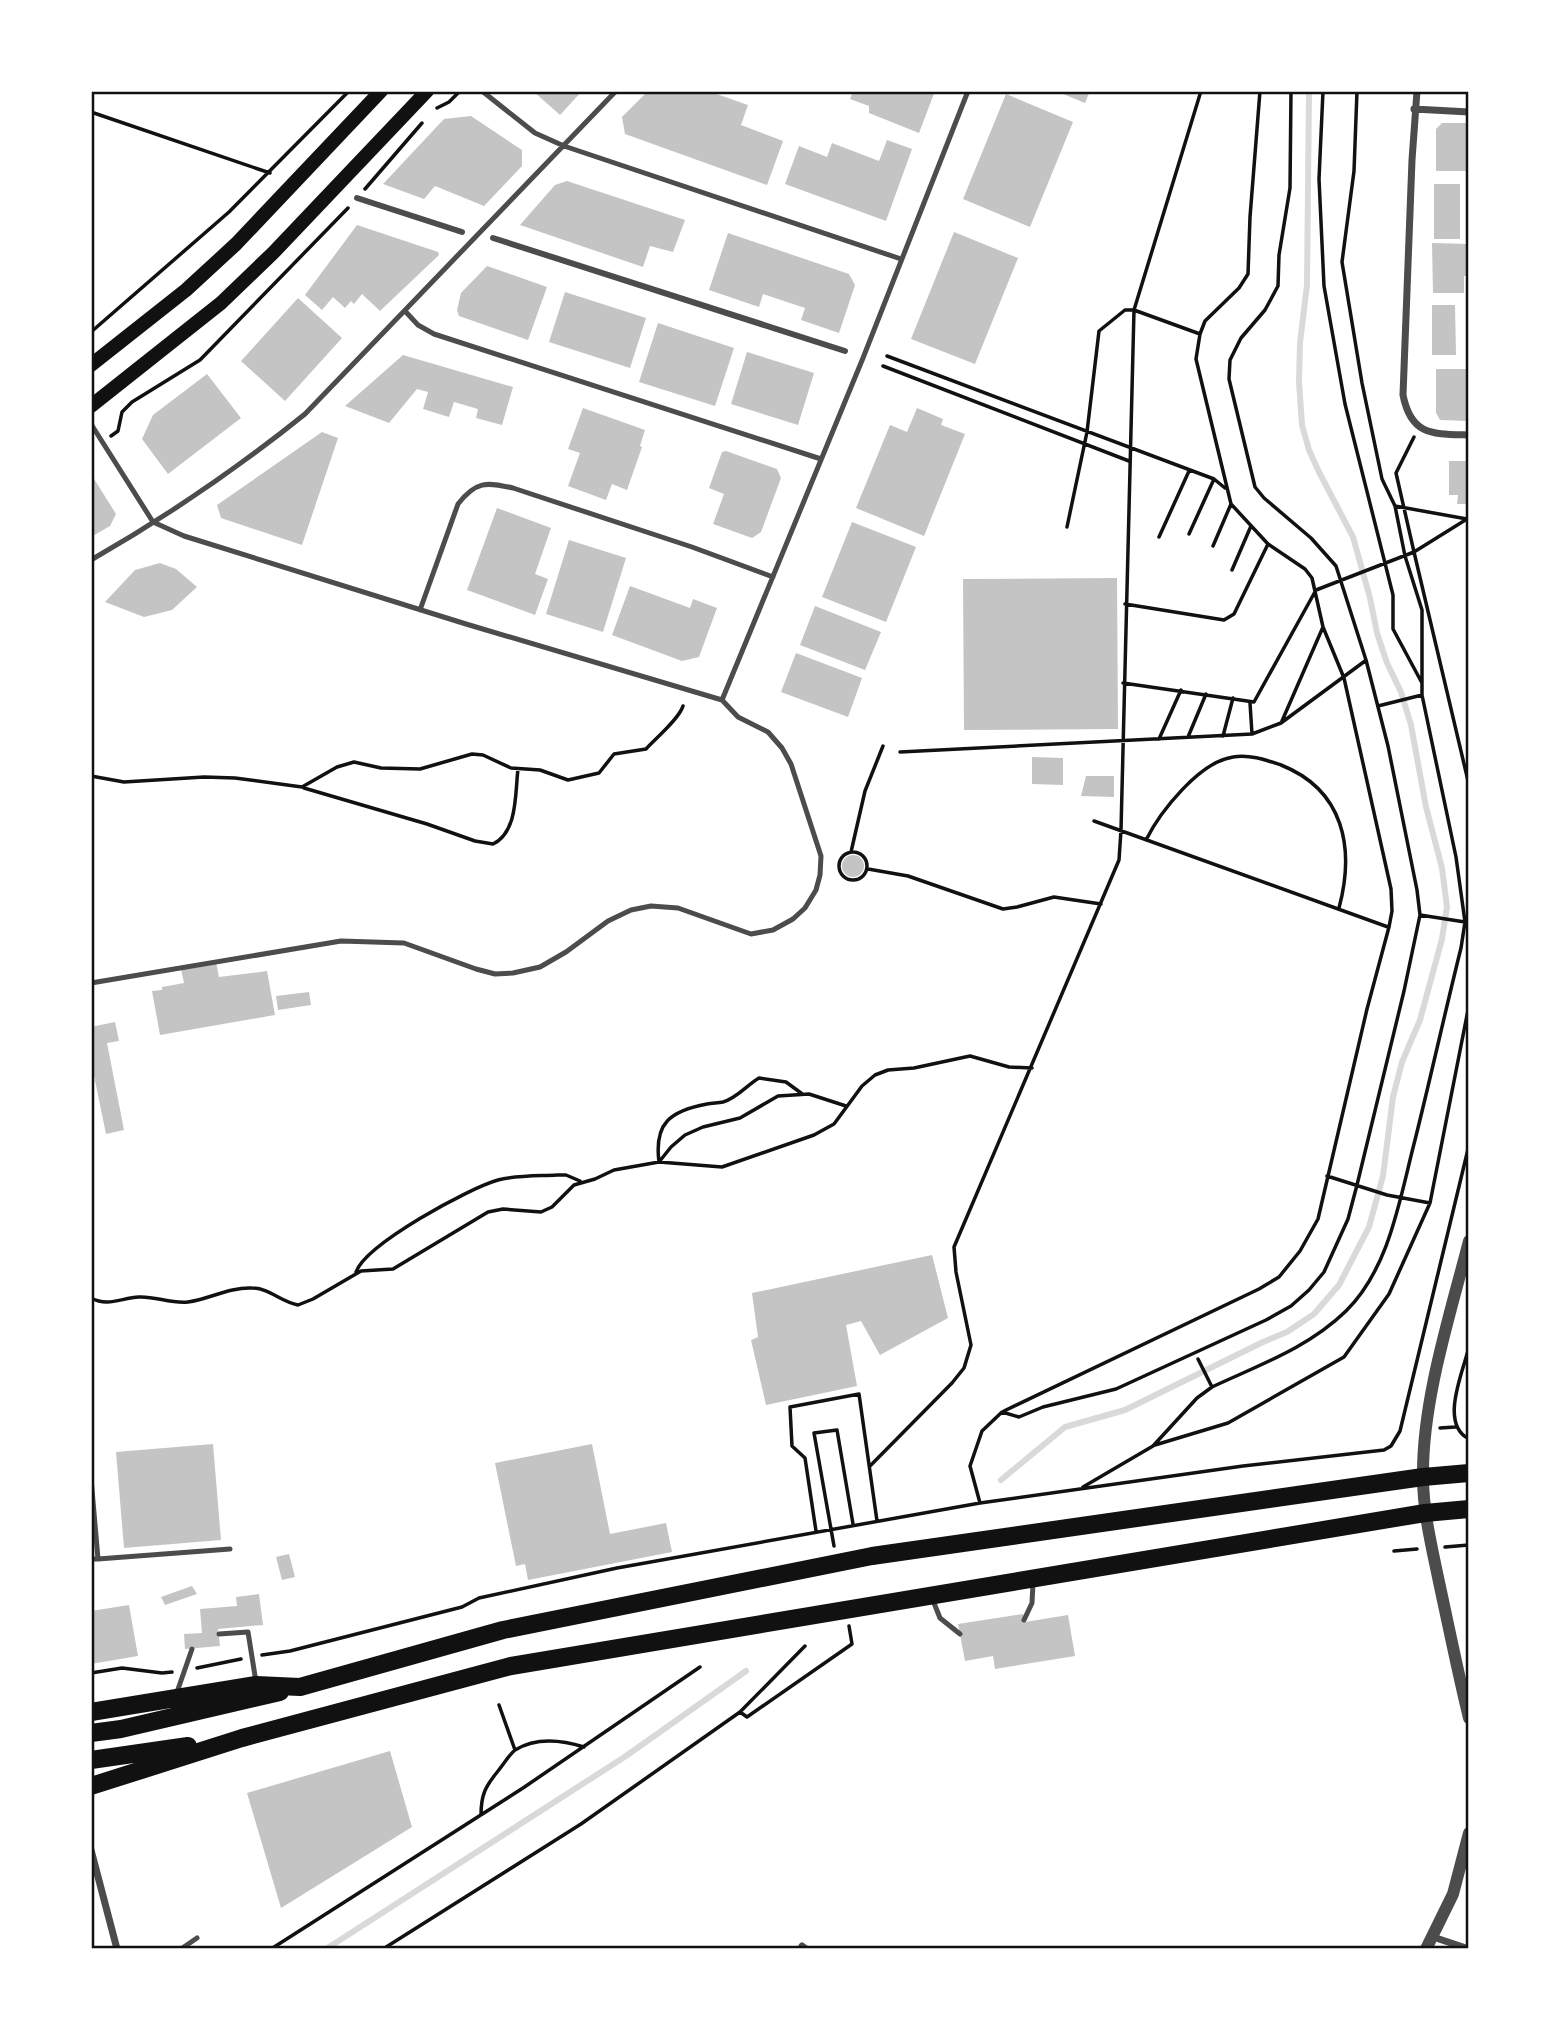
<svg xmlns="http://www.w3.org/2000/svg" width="1560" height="2040" viewBox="0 0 1560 2040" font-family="Raleway,sans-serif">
<rect width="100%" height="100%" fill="#fff"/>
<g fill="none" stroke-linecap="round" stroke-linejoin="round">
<!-- stream -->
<path stroke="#d9d9d9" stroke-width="6" d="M1001 1480 1065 1427 1125 1410 1263 1342 1287 1332 1314 1314 1339 1285 1369 1227 1383 1176 1393 1097 1402 1062 1420 1020 1442 939 1447 907 1442 868 1426 807 1411 725 1401 692 1387 663 1377 633 1370 598 1353 537 1319 472 1309 450 1302 425 1299 382 1300 343 1307 285 1309 91
M326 1949 626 1756 746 1671"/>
</g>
<!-- building -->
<path fill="#c4c4c4" d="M533 91H582L560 115Z
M648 91H708L748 105 741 125 783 141 767 185 625 134 622 117Z
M853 91H935L919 133 869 113V106L850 99Z
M1056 91H1090L1085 103Z
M1006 94 1073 122 1030 227 963 199Z
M471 116 522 150V166L484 206 435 186 424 199 383 184 444 119Z
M1442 123H1467V171H1436V129Z
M887 140 912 149 886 221 785 184 799 146 827 157 832 143 879 161Z
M567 181 685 220 673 252 650 246 643 267 520 225 555 185Z
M1434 184H1460V239H1434Z
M357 225 438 252 439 255 380 311 362 294 354 304 351 301 345 308 333 297 322 310 305 295Z
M954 232 1018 258 975 364 911 339Z
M728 233 849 274 855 285 839 333 801 320 805 308 763 294 759 307 709 290Z
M1432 243 1469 244V276H1464V293H1433Z
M487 266 547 287 528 340 459 316 457 310 461 293Z
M565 292 646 318 630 368 549 342Z
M298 298 342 338 285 401 241 361Z
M1432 305H1455L1456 355H1432Z
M658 323 734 348 715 406 639 382Z
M747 352 814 373 798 425 731 404Z
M403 355 513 387 502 425 476 418 478 409 454 402 449 417 423 409 428 392 417 389 389 423 345 406Z
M1436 369H1468V421L1440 420 1436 413Z
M207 374 241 418 168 474 142 439 153 415Z
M583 408 645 430 640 446 642 447 627 490 612 484 606 500 568 486 580 453 568 449Z
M917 408 943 419 941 425 965 434 924 536 856 508 890 425 907 432Z
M322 432 338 438 302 545 221 518 217 505Z
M726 451 777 469 781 478 761 532 752 538 713 524 724 494 709 488 722 452Z
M1449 461H1469V504H1457L1458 495H1449Z
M91 474 116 514 110 526 91 537Z
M497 508 551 528 535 574 548 579 535 615 467 590Z
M852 522 916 547 886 622 822 597Z
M569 540 626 558 603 632 546 614Z
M160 563 176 569 197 587 172 610 144 617 105 602 135 570Z
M1117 578 1118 729 964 730 963 579Z
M630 586 690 608 693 599 717 608 699 657 682 661 612 635Z
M815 606 881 632 865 670 800 645Z
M796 653 862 678 848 717 781 692Z
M1032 757 1063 758V785L1032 784Z
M1086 776H1114V797L1081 796Z
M842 866a11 11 0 1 1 22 0a11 11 0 1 1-22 0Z
M216 962 219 977 267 971 275 1015 160 1035 152 991 162 990V987L184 983 181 969Z
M309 992 311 1005 278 1010 276 996Z
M115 1022 119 1041 107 1043 124 1130 106 1134 91 1061V1027Z
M932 1255 948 1318 880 1355 861 1321 846 1325 857 1386 766 1405 751 1340 758 1337 752 1293Z
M213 1444 221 1540 124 1548 116 1452Z
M592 1444 610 1534 666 1523 672 1552 528 1580 525 1564 516 1566 495 1463Z
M289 1554 295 1577 282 1580 276 1557Z
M192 1586 197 1594 165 1605 161 1597Z
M259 1594 263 1625 218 1629 220 1646 185 1649 184 1634 202 1633 200 1609 237 1606 236 1597Z
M129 1605 138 1656 91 1664V1611Z
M1023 1614 1025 1622 1068 1615 1075 1656 995 1669 993 1656 965 1661 958 1624Z
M390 1751 412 1827 281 1908 247 1793Z"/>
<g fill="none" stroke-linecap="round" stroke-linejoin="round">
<!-- path -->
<path stroke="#111" stroke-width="3.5" d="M1323 91 1319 179 1324 286 1345 404 1393 595V629L1422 683
M437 108 449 102 460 91
M91 112 270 173
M365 189 422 123
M91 332 229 212 349 91
M887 356 1214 479 1225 488
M883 366 1129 461
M111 436 118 431 122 412 132 402 200 360 348 208
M1414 437 1396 473 1414 552 1467 519
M1395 506 1467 519
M1067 527 1087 432 1099 331 1125 310H1134L1200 334
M1189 534 1214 479
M1159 537 1189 471
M1213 546 1231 504
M1232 570 1251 526
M1125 604 1224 620 1234 614 1268 544
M1123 683 1254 702 1316 590 1414 552 1469 785
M1250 703 1252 734
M1378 706 1422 695
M1282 721 1323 627
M1223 736 1233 698
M1188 737 1206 694
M1159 739 1181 690
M900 752 1252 734 1281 723 1365 661
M91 776 124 782 204 777 235 778 302 787 337 767 354 762 381 768 420 769 472 754 483 755 511 768 540 770 568 780 599 773 614 754 646 749C656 738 679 719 683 706
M304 788 427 824 475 841 493 844C518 832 515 793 518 769
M1094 821 1388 927
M1146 840C1160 812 1199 762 1233 757 1249 754 1266 760 1281 765 1344 790 1355 848 1339 908
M839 866a14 14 0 1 1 28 0a14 14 0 1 1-28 0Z
M851 852 865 791 883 746
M868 869 908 876 1003 909 1017 907 1054 897 1101 904
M1420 915 1465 922
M659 1162 671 1147 685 1135 703 1127 740 1118 778 1096 809 1094 846 1106
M659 1162C654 1123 670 1111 707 1104 712 1103 718 1103 723 1102 737 1098 747 1085 759 1078L786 1082 801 1093
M1327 1176 1387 1195 1430 1203
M356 1272C366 1244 469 1188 498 1180 517 1175 538 1176 557 1175H566L580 1181
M91 1298C108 1307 121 1298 139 1297 155 1296 171 1304 188 1302 210 1299 229 1287 252 1288 269 1288 281 1302 298 1305L313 1299 361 1271 393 1269 488 1212 503 1209 541 1212 552 1207 574 1185 595 1179 614 1170 659 1162 722 1167 814 1135 834 1124 862 1086 875 1075 888 1070 914 1068 970 1056 1009 1067 1032 1068
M1469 1347C1463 1372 1439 1424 1469 1439
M1198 1359 1212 1387
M1004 1411 1259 1289 1279 1277 1300 1251 1318 1219 1367 1009 1389 927 1392 911 1391 889 1344 678 1323 627 1312 578 1305 569 1268 544 1231 504 1196 359 1200 334 1205 321 1239 288 1248 274 1250 217 1260 91
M1440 1428 1455 1427
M1155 1445 1228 1423 1344 1357 1389 1294 1430 1203 1469 1005
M870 1466 952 1383 964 1368 971 1345 956 1272 954 1247 1119 860 1121 830 1134 310 1201 91
M1083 1487 1153 1446 1197 1398 1212 1387C1259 1365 1308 1348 1346 1311 1390 1268 1400 1197 1415 1140 1431 1076 1445 1012 1461 948L1465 922 1456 857 1422 695V610L1405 556 1395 506 1382 479 1362 383 1342 262 1354 171 1357 91
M980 1503 970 1466 982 1431 1002 1412 1019 1417 1043 1407 1116 1389 1266 1320 1291 1306 1309 1290 1324 1272 1348 1219 1357 1185 1404 991 1420 915 1417 890 1388 746 1366 660 1336 566 1311 538 1264 498 1255 487 1229 379 1230 360 1241 338 1265 310 1278 286 1279 255 1290 188 1291 91
M816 1531 805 1458 792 1446 790 1407 859 1394 877 1521
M834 1546 814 1433 837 1430 853 1524
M1445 1547 1469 1545
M1394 1551 1417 1549
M805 1646 740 1712 747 1717 852 1644 849 1626
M262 1655 290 1651 462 1607 479 1598 617 1568 980 1503 1243 1466 1384 1450 1391 1446 1400 1431 1469 1145
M197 1668 241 1659
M91 1673 122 1668 162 1673 172 1672
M499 1705 515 1750
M481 1815C481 1795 485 1787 498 1771 503 1765 509 1755 515 1750 536 1737 562 1740 584 1747
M271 1949 523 1788 700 1667
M383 1949 581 1824 740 1712"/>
<!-- service -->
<path stroke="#4c4c4c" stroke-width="5" d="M482 91 535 133 564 146 901 259
M405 311 418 325 434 334 821 459
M91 424 153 522 184 536 466 624 722 700
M91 560C166 517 238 468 305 414L616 91
M420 610 458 504C476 481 486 482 513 488L692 547 773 577
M722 700 863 358 968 91
M91 983 341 941 404 943 476 969 495 974 513 973 540 967 566 952 608 921 631 910 651 906 678 908 751 934 773 930 793 919 805 908 816 890 820 875 821 856 791 764 782 748 768 732 738 717 722 700
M91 1478 98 1559H91
M98 1559 230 1549
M932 1598 940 1618 960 1634
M1024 1620 1032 1603 1033 1583
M219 1634 248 1632 256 1682
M176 1695 192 1649
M181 1949 197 1938"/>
<!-- pedestrian -->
<path stroke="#4c4c4c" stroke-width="6" d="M357 198 462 232
M493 238 845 351"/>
<!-- minor -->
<path stroke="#4c4c4c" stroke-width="7" d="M1417 91 1412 160 1403 395C1411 436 1433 434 1469 435
M1414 109 1469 112
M91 1850 117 1949
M1433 1937 1469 1949
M802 1946 806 1949"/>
<!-- tertiary -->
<path stroke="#4c4c4c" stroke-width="12" d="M1469 1241C1450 1315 1422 1401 1423 1477 1423 1512 1432 1548 1439 1582 1449 1628 1458 1673 1469 1718
M1426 1949 1453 1894 1469 1833"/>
<!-- secondary -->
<path stroke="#111" stroke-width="14" d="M91 365 186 290 236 244 381 91
M91 406 221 303 273 253 427 91"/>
<!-- primary -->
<path stroke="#111" stroke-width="18" d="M91 1712 256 1685 300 1687 503 1630 872 1556 1423 1477 1469 1473
M91 1733 121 1729 280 1692
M91 1760 188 1746
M91 1786 242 1738 511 1666 1425 1513 1469 1509"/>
</g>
<!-- border -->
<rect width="1560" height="2040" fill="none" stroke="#ffffff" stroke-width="186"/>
<rect x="93" y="93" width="1374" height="1854" fill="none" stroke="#111" stroke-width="2.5"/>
</svg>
